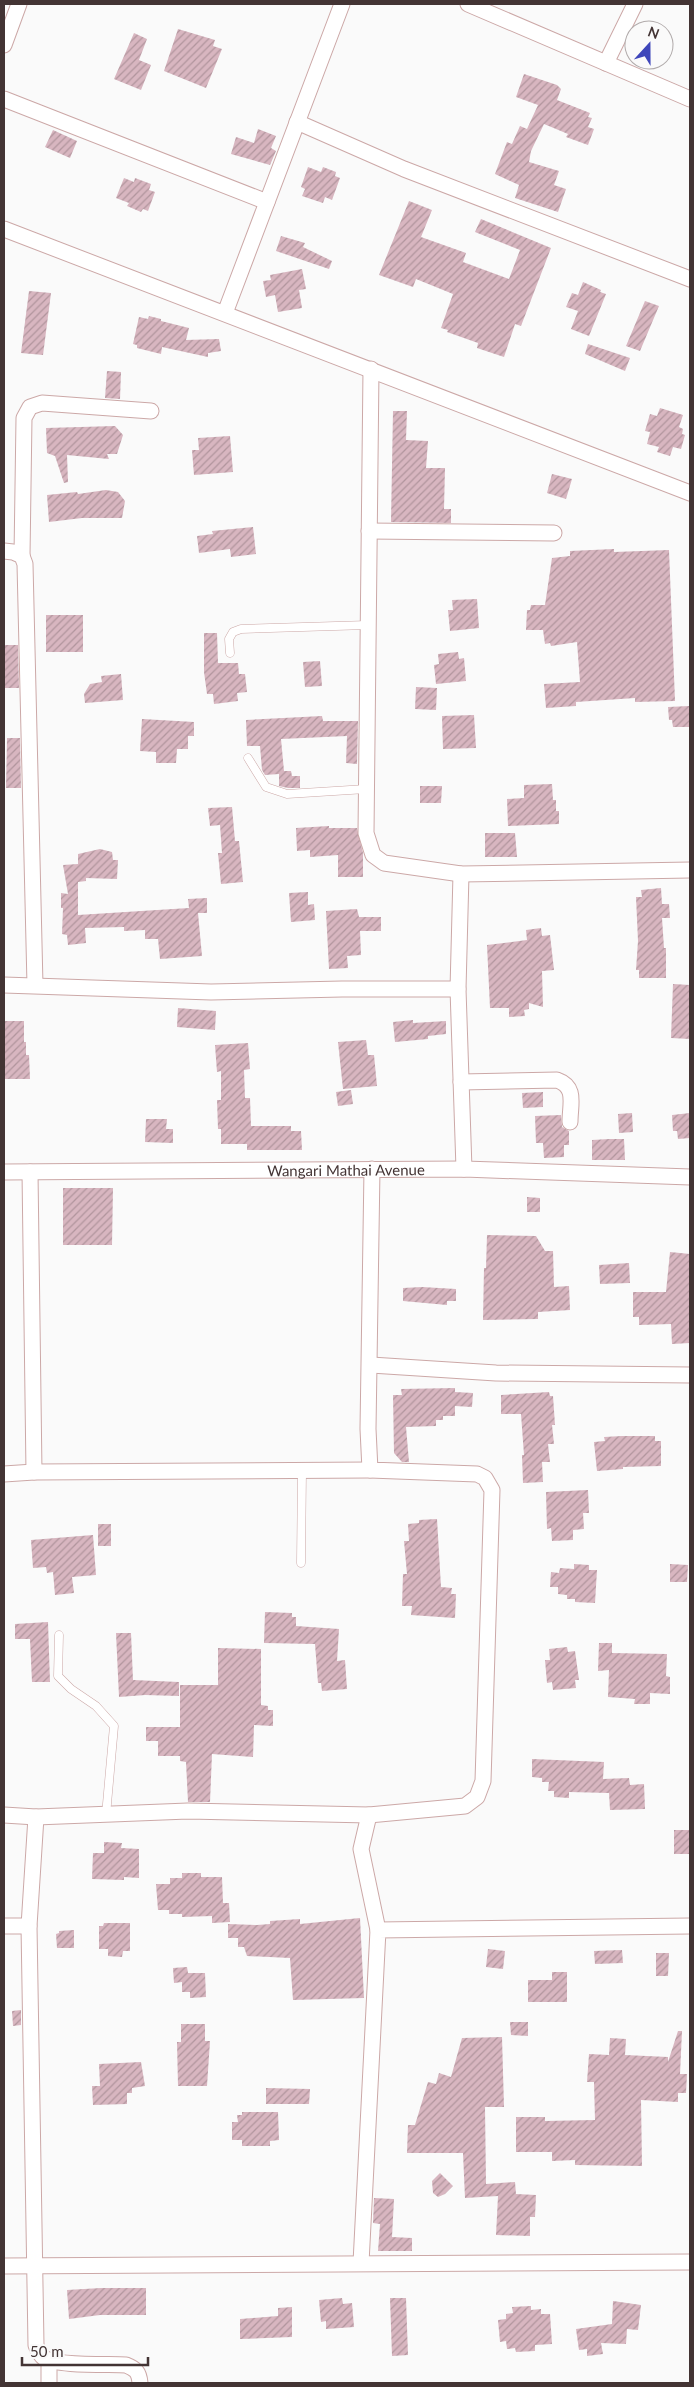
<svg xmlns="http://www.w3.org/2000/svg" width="694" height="2387" viewBox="0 0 694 2387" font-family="Lato,sans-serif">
<defs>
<pattern id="building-hatch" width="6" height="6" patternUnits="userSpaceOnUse" patternTransform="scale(1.25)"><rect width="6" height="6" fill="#d8b6c0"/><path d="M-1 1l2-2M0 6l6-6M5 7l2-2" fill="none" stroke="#b1959d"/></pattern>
</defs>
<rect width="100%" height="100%" fill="#fafafa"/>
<!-- building -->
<path fill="url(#building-hatch)" d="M178 29 215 40 213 46 222 49 206 88 164 71Z
M134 33 147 39 139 60 151 65 141 90 114 79Z
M524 74 557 85 561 89 557 100 590 113 588 117 592 118 588 127 594 129 588 145 566 137 568 134 544 124 531 151 529 162 559 171 554 185 566 189 558 212 515 198 519 185 495 174 507 142 512 144 520 126 527 129 538 105 516 97Z
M258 129 276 136 271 148 276 151 270 165 231 154 236 137 254 143Z
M53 130 77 141 70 158 45 147Z
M308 167 321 172 323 167 336 172 335 176 340 178 332 200 325 197 323 203 302 196 305 189 301 187Z
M124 178 134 182 135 178 151 184 149 190 155 192 148 211 143 209 141 212 127 206 129 203 116 198Z
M409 201 432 210 421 237 466 253 463 262 509 279 520 250 475 232 481 219 551 248 521 326 515 324 504 357 477 348 478 343 447 332 448 330 441 328 453 294 416 279 413 287 379 275Z
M281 236 305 243 303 247 332 261 329 269 276 251Z
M302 269 306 289 299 290 302 308 278 312 275 295 266 297 263 281 271 280 270 275Z
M583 282 601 290 600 292 606 294 589 336 571 329 578 311 566 307 572 293 578 295Z
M29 291 51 293 43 355 21 353Z
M645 301 659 306 640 351 626 346Z
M149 316 161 319V321L189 328 186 340 219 339 221 351 208 353V357L162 347 161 354 137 348V345L133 344 139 317 148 319Z
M588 344 630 358 625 371 585 354Z
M107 371 121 372 120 399 105 398Z
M660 408 683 415 679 427 683 429 682 434 685 435 681 449 673 447 670 456 657 452 659 447 647 444 650 432 645 431 650 414 657 416Z
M393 411H407L406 440 428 441 426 468H445L444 509H451V523L391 522Z
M115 426 123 435 117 454H107L109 459 67 455 68 482 64 483 55 456 47 453 46 428Z
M230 436 233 472 194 475 192 450H199L198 438Z
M552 474 572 479 566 499 547 493Z
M106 490 118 492 125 501 122 518H82L49 522 47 495 77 492 78 494Z
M253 527 256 554 231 557 230 549 199 553 197 536 213 534 212 531Z
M614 549V552L669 550 675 701 635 702V698L576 702V706L546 708 544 684 580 682 577 642 551 646 550 643 545 644 543 630H526L527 610H530L531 605H545L552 558 570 556V551Z
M477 599 479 628 450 631 448 610H453L452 600Z
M46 615H83V652H46Z
M204 633H217L218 663H238L239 674H245L247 692 237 693 238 701 214 704 213 694H207L204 672Z
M4 645H18L19 688H4Z
M458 652 459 659 464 658 466 681 436 684 434 665 439 664 438 654Z
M320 661 322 686 305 687 303 662Z
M121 674 123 700 85 703 84 694 90 684 102 682 101 676Z
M416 687 437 688 436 710 415 709Z
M689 706 690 727H673L672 720H669L668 707Z
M474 715 476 748 443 749 442 716Z
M322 716 323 721H358L357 764 346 763 347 736 281 739 284 771H291L292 776H300V788H288L279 786V774L265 775 262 770 260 746H247L246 720Z
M142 719 194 722V736H188V749H177L176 763H156V752L140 751Z
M7 738H20L21 788H6Z
M552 784 553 800H556V811H559V824L508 826 507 799 524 798V785Z
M420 786H442L441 803H420Z
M232 807 235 841H239L243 882 221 884 218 853H222L220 825 210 826 208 808Z
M329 826V828H357L363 853V877H338V855L310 857V850L297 851 296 828Z
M485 833H515L517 857H485Z
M100 849 112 852 113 860H118L117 879 86 878V881L78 882V915L189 908 188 899 207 898V913H198L202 956 160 959 158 939H145V930L124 931V927L85 928 86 943 68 945 67 935 62 934 63 908H61V893L68 894 63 865 78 864V854Z
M661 888 662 904H669L670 918H662L664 948H666V978H639V970H636L638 941 636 897H642L641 890Z
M308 892V905L314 904 315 920 291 922 289 893Z
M357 909 359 917H381V931H360L361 955 347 956 348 968 329 969 326 911Z
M541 928 542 936 550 935 554 970 542 971 543 1007 529 1003V1009L524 1010 525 1016 509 1017V1008H490L487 945 527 940 526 930Z
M673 984 690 985V1039L671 1038Z
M178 1008 216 1011 215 1030 177 1027Z
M413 1020V1023L446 1021V1034L428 1036V1039L395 1042 393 1022Z
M4 1021H24V1042H26V1055H29L30 1079H4Z
M366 1040 368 1055H374L377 1086 343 1089 338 1042Z
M248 1043 250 1069 244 1070 245 1098H250L251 1126H291V1131H301L302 1150H247V1144H221V1129H218L217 1100H221V1071L217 1072 215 1045Z
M351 1090 353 1104 338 1106 336 1092Z
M543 1092V1107L523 1108 522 1093Z
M632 1113 633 1132 619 1133 618 1114Z
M690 1113V1138L678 1139 677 1131H673L672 1115Z
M561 1115 562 1127 569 1131V1145H564V1157L544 1158 543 1143H536L535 1116Z
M146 1119H167L166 1129H173V1143L145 1142Z
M609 1139H624L625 1160H592V1140Z
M63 1188H113L112 1245H63Z
M527 1197 540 1198V1212H527Z
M487 1235 536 1236 545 1251H553L554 1287 569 1286 570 1310 538 1312V1319L483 1320 484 1268H486Z
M670 1252 690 1254V1343L672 1344 671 1324 639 1325V1317H633V1292H666Z
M629 1263 630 1283 600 1284 599 1265Z
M422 1287 456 1289V1301H447V1305L403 1301V1288Z
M455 1388V1392L473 1393 472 1407 455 1406V1416H443V1420H436V1426L406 1427 409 1462H402L394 1453 393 1395H402L401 1389Z
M549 1392 550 1396H553L555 1425H552L554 1444H548L550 1462H542L543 1482 523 1483 522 1455H524L521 1414H501V1395Z
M622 1436H655V1441H661V1466L623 1467V1469L597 1471 594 1442 605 1441 604 1437Z
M588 1490 589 1513H583L584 1529 573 1530V1540L552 1541 551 1528 547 1529 546 1492Z
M437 1519 441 1587 452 1588 451 1594H456L455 1618 411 1615 412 1606H402L403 1574H407L404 1541H409L408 1524 419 1523V1520Z
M98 1524H111V1546H98Z
M93 1535 96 1575 72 1577 74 1593 55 1595 53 1572 47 1573 46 1567 33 1568 31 1540Z
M574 1564 589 1565V1570H597L595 1603 575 1602V1599H567V1595L558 1594V1587H550L551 1572 559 1573 560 1568 574 1569Z
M670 1564 688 1565 687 1582H670Z
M265 1612 292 1613V1617H296V1626L339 1629 337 1661 345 1660 347 1689 322 1691 321 1683H318L315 1644 264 1643Z
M48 1622 50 1682H32L30 1639H15V1624Z
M116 1633H131L133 1680 179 1682V1696L145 1695 119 1697Z
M599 1643H612V1653L667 1654 666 1676 670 1677V1694L650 1693V1704H634L635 1699 608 1697 609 1670 598 1671Z
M567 1647 568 1652 575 1651 579 1680H575L576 1688 553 1690 552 1682 547 1683 545 1660H550L549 1649Z
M218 1648 261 1649V1705L268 1706V1710H273V1726L254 1725 253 1757 212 1754 210 1802H188L186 1762 180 1761V1756H158V1741H146V1727H180V1685H218Z
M532 1759 604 1762 603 1779 629 1778 630 1785 644 1784 645 1809 610 1810 609 1793 569 1792V1798L554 1797V1791H548L549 1782H542V1778L532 1777Z
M674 1830H690V1854H674Z
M104 1842 122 1843 121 1848 139 1849V1878L124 1877V1880L92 1879 93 1853H104Z
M182 1873H201V1877H222L223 1903H229L230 1922 212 1923V1916L182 1917V1914H169V1910H158L156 1884H170V1878H182Z
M360 1918 364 1998 293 2000 290 1958 247 1956 244 1947H238V1938H228V1924L257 1925 270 1924V1921L300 1919V1924Z
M104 1923H130V1951H123L122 1957 108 1956V1949H99V1926H103Z
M74 1930V1948H57L56 1934 59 1933V1931Z
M488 1949 505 1951 503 1969 486 1967Z
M622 1950 623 1963 595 1964 594 1951Z
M656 1953H669L668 1976H656Z
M187 1967 188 1973H205L206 1997 190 1998V1992H182V1982L174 1983 173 1968Z
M552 1972H567V2002H528V1980H552Z
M21 2010V2025L13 2026 12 2011Z
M510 2022H528V2036L511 2035Z
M181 2024H205V2041H210L207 2086H178L177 2042H181Z
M678 2031H682L680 2074H687L686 2093H678V2102L641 2100 642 2166 575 2165V2160L552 2161V2152H516V2117H545V2121L595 2120 594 2082H587L589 2054 609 2055 610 2038 626 2039 625 2055 668 2057V2062Z
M502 2037 504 2107H485L486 2184 515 2182 516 2194 536 2195 535 2217H530V2236L496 2235 498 2196 465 2198 463 2153H407L408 2125H415L428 2082 436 2084 439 2073 451 2077 462 2038Z
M141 2062 145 2086 132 2088V2093H127V2104L93 2105 92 2086H100L99 2064Z
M266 2088 310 2089 309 2104H266Z
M242 2112H278L279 2140 270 2141V2146H242V2140H232V2122H238L237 2115H242Z
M440 2173 453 2186 445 2194 438 2197 433 2193 432 2181Z
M374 2198 394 2199 392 2237 412 2238V2251H378L380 2224 373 2223Z
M101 2288H146V2315H100L69 2319 67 2290Z
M342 2298 343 2304 352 2303 354 2327 326 2329V2321L321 2322 319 2300Z
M390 2298H406L408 2355 392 2356Z
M613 2301 641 2305 638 2330 627 2329 626 2344 601 2343 603 2354 587 2356V2349L579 2350 576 2329 612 2324Z
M531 2306V2310L541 2309V2314H550L552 2344 535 2345V2351L516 2352 515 2348 507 2349 506 2341 500 2342 498 2320 506 2319V2314L513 2313 512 2307Z
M292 2307V2337L240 2339V2319L278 2316V2308Z"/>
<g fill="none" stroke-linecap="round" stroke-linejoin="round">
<defs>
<path id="lane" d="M230 653 229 639 233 632 241 629 368 625
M248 758 266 787 287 794 366 789
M301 1563 302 1470
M59 1635 58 1676 71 1689 96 1706 114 1726 106 1815"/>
<g id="street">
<path d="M468 4 690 99"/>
<path d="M4 45 19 4"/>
<path d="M606 63 635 4"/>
<path d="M4 99 267 202"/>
<path d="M297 122 404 169 690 279"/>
<path d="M4 229 690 493"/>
<path d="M225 313 342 4"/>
<path d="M371 369 366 833 373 855 384 863 461 874 690 870"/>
<path d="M369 531 554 533"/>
<path d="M4 551 13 552 22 556 25 564 35 985"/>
<path d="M22 556 24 418 30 407 42 403 151 411"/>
<path d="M461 874 458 989 464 1169"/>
<path d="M4 985 211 992 342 989H458"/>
<path d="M461 1082 557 1080C577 1087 570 1104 570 1122"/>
<path d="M372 1169 368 1429 370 1470 477 1474 485 1478 492 1490 483 1781 477 1797 465 1806 369 1815 361 1849 378 1930"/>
<path id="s1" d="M4 1172 464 1169 690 1177"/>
<path d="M30 1172 34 1472"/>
<path d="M371 1365 496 1373 690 1375"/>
<path d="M4 1474 34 1472 370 1470"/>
<path d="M4 1815 36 1817 188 1811 369 1815"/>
<path d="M36 1817 29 1926 36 2345C38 2350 39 2354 44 2358 55 2366 110 2364 126 2365 136 2369 139 2372 140 2383"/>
<path d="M4 1926H29"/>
<path d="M361 2263 378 1930 690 1926"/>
<path d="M4 2266 690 2262"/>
<path d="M49 2360V2383"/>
</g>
</defs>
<!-- lane casing -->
<use href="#lane" stroke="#cca8a7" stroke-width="9"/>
<!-- street casing -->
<use href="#street" stroke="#cca8a7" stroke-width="17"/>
<!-- lane -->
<use href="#lane" stroke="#fff" stroke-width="8"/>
<!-- street -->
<use href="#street" stroke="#fff" stroke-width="15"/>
</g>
<g text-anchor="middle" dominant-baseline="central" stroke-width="4.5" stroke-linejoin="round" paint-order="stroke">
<!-- street labels -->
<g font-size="15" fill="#433434" stroke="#fafafa">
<text stroke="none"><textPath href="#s1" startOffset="342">Wangari Mathai Avenue</textPath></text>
</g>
</g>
<!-- border -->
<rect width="694" height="2387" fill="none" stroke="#433434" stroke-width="10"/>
<!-- north arrow -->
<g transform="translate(649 45) rotate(21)"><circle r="24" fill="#fafafa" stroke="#b1abab"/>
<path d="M0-4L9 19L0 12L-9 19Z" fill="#3e46ba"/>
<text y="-8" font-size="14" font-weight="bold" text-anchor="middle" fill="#433434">N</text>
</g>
<!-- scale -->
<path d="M22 2357v8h126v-8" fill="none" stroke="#433434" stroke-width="2.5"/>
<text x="30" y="2357" font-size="15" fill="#433434" stroke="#fafafa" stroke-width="4" paint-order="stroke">50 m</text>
</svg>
